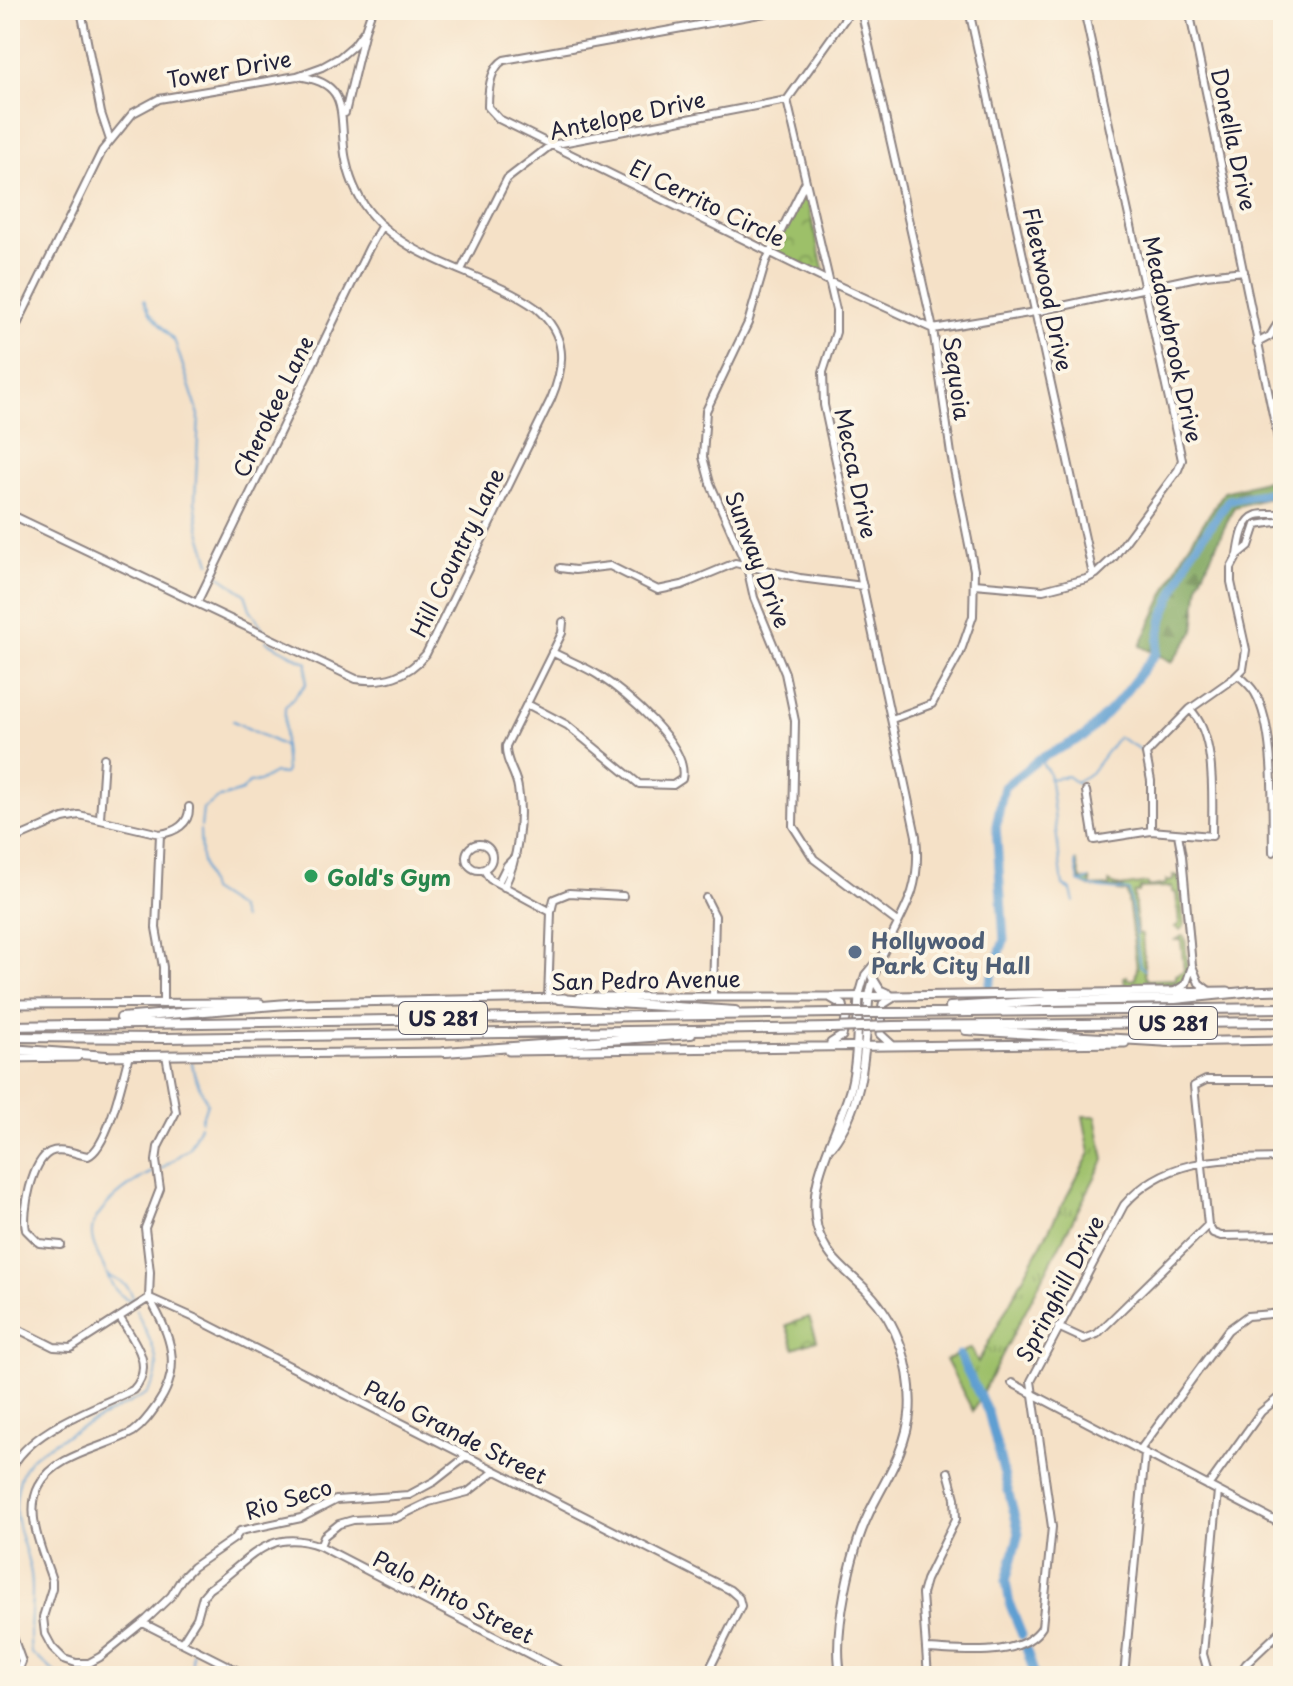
<svg xmlns="http://www.w3.org/2000/svg" width="1293" height="1686" viewBox="0 0 1293 1686" font-family="'Playpen Sans',sans-serif">
<defs>
<pattern id="grass-tufts" width="24" height="20" patternUnits="userSpaceOnUse" patternTransform="scale(2)"><rect width="24" height="20" fill="#9dc069"/><path d="M3 7l-1-3M5 7V3M7 7l1-3M15 17l-1-3M17 17v-4M19 17l1-3" fill="none" stroke="#809c58"/></pattern>
<pattern id="forest-firs" width="22" height="20" patternUnits="userSpaceOnUse" patternTransform="scale(2)"><rect width="22" height="20" fill="#7ea65d"/><path d="M5 1l3.5 6h-7zM16 11l3.5 6h-7z" fill="#67874e"/></pattern>
<pattern id="park-crowns" width="20" height="18" patternUnits="userSpaceOnUse" patternTransform="scale(2)"><rect width="20" height="18" fill="#9dc069"/><path d="M2 6a3 3 0 1 1 6 0M12 15a3 3 0 1 1 6 0" fill="none" stroke="#809c58"/></pattern>
</defs>
<rect width="100%" height="100%" fill="#fcf5e5"/>
<filter id="ink" filterUnits="userSpaceOnUse"><feTurbulence type="fractalNoise" baseFrequency=".0125" numOctaves="2"/><feDisplacementMap in="SourceGraphic" scale="16" xChannelSelector="R" yChannelSelector="G"/><feConvolveMatrix kernelMatrix="1 2 1 2 8 2 1 2 1" color-interpolation-filters="sRGB"/></filter>
<filter id="wash" filterUnits="userSpaceOnUse"><feTurbulence type="fractalNoise" baseFrequency=".006" numOctaves="4" result="noise"/><feDisplacementMap in="SourceGraphic" scale="32" xChannelSelector="R" yChannelSelector="G"/><feGaussianBlur stdDeviation="1.8" result="paint"/><feColorMatrix in="noise" values="0 0 0 0 0 0 0 0 0 0 0 0 0 0 0 0 0 1.4 0 .05"/><feComposite in="paint" operator="in"/></filter>
<g filter="url(#wash)">
<rect width="100%" height="100%" fill="#f5e1c7"/>
<!-- grass -->
<path fill="url(#grass-tufts)" stroke="#607152" stroke-width="2" d="M1076 861 1081 880 1090 879 1091 887 1109 886V882L1120 887 1147 883 1149 887 1166 884V880L1170 882 1174 879 1173 875 1179 876 1184 926 1180 930 1175 927 1179 924 1176 893 1172 892V887L1140 888 1139 892 1134 893 1137 933 1142 934 1145 975 1148 980 1176 979V975L1184 971 1181 940H1176L1182 936 1185 938 1188 973 1182 982 1168 984 1173 986 1125 987 1124 977 1127 976 1128 980 1135 979 1137 968 1127 892 1117 891 1124 888 1090 887 1080 882Z
M1083 1116H1096L1104 1160 973 1411 946 1360 971 1348 978 1362 1090 1153Z"/>
<!-- forest -->
<path fill="url(#forest-firs)" stroke="#50644c" stroke-width="2" d="M1281 476 1283 494 1234 507 1199 582 1194 632 1172 662 1140 646 1185 551 1224 492Z"/>
<!-- park -->
<path fill="url(#park-crowns)" stroke="#607152" stroke-width="2" d="M805 190 824 272 821 274 775 251 802 191Z
M809 1317 817 1340 794 1348 786 1325Z"/>
<g fill="none" stroke-linecap="round" stroke-linejoin="round">
<!-- stream -->
<path stroke="#5f9fd2" stroke-width="2" d="M144 300 150 313 175 342 199 415 195 501 199 528 210 563
M217 574 245 594 250 609 265 632
M233 721 282 745
M1039 759 1049 773 1063 886 1071 890 1074 902
M1050 779 1067 776 1078 784
M1075 782 1091 773 1118 737 1141 750
M201 827 203 809 217 799 242 791 249 783 259 782 274 773 284 774 286 771 284 746 285 707 306 684 307 663 266 641
M200 830 201 858 210 890 238 908 242 919
M1075 861 1079 882 1091 887 1129 891 1140 966 1145 970
M1080 883 1089 879
M192 1062 194 1074 207 1103 201 1121
M161 1169 189 1148 200 1126
M109 1276C121 1282 132 1286 133 1301
M133 1301C116 1296 112 1286 105 1270 101 1260 93 1248 92 1236 89 1210 134 1181 154 1171
M192 1652V1676
M60 1676 31 1653C27 1625 35 1600 31 1574 28 1553 18 1535 16 1514 15 1497 18 1475 29 1461 43 1443 122 1408 146 1394 170 1368 148 1338 136 1310"/>
<!-- river -->
<path stroke="#5f9fd2" stroke-width="9" d="M989 985 1004 940 996 826 1004 787 1039 759 1085 736 1120 699 1156 653 1163 618 1191 553 1229 500 1283 490
M959 1355 988 1412 1019 1533 1006 1581 1010 1605 1022 1635
M1025 1645 1035 1676"/>
</g>
</g>
<g filter="url(#ink)">
<g fill="none" stroke-linecap="round" stroke-linejoin="round">
<defs>
<path id="minor" d="M81 10 101 113 110 140
M782 10 504 60C490 68 488 92 488 107L499 119 828 281 933 329 1035 312 1206 275 1244 271
M851 10 787 100 836 310V332L823 372 824 405 916 836C918 855 918 873 912 892 899 928 876 957 869 996
M861 10 933 329 951 454 974 570 973 616 960 653 932 704 892 719
M969 10 1093 575
M1189 10 1283 463
M345 113 365 30
M805 183 766 261 748 323 706 411 703 457 710 483 747 567 754 598 785 673 795 721 793 826 814 859 897 922
M461 270 507 179 551 145 787 100
M10 339 102 151 133 113 159 99 297 76 322 67 340 57 354 45 365 30 372 10
M1257 343 1270 336 1283 315
M10 514 356 679C384 683 407 677 426 654L551 399C566 364 567 335 536 308 482 270 403 262 364 205 353 188 346 167 344 147 340 108 347 82 297 76
M1238 555C1240 542 1242 520 1257 515 1265 513 1275 515 1283 513
M560 568 575 570 610 566 658 590 682 585 735 563 800 578 863 586
M974 584 1043 590 1086 579 1096 574 1114 557 1178 470 1182 460 1084 10
M197 603 369 248 382 225
M1238 675C1244 680 1251 686 1255 693 1276 729 1272 810 1273 852
M527 704 567 725 639 784 673 785 682 779C690 745 624 692 598 675 584 666 567 660 552 652
M1086 791 1094 840 1151 831 1212 836C1212 799 1217 736 1190 709
M100 818 104 758
M1151 831V781L1146 754 1190 709 1234 678 1243 669 1246 650 1231 582V568L1238 555 1249 546 1256 525 1283 521
M160 834 156 928 163 967V1004
M1178 834 1182 856 1192 966 1199 983 1208 990
M10 841 63 818 79 815 160 834C175 832 190 824 189 807
M466 857a13 13 0 1 1 26 0a13 13 0 1 1-26 0Z
M484 870 490 879 551 912
M498 883 507 865 516 856
M504 887C518 860 523 818 518 788 516 773 505 762 506 746L562 633 563 622
M706 898 715 916 713 995
M1175 991 1186 984 1192 966
M859 996 865 975 875 963
M548 999 551 912 554 899 569 893 623 896
M1282 1040 1283 1058
M1208 1225 1194 1086 1206 1080H1283
M1208 1225 1213 1233 1221 1236 1283 1235
M61 1245 39 1243 26 1230C22 1212 32 1161 50 1152 61 1147 76 1154 88 1156 108 1148 123 1077 129 1055
M149 1298C170 1333 184 1368 157 1405 150 1415 143 1425 133 1432 105 1448 55 1454 39 1486 24 1513 43 1553 52 1580V1588L43 1617 45 1634 52 1647 64 1659 76 1663H89L100 1657 147 1619 171 1596 182 1578 193 1567 235 1538 240 1531 301 1518 336 1500 409 1495 435 1481 467 1456
M149 1298 150 1272 145 1228 160 1189 156 1161 158 1147 176 1112 166 1055
M150 1298 197 1319 730 1590 739 1598 741 1606 706 1676
M10 1325 54 1347 71 1348 149 1298
M1058 1327 1084 1339 1097 1334 1208 1225
M1012 1383 1283 1525
M1140 1450 1228 1330 1247 1316 1283 1313
M10 1472C26 1431 95 1408 133 1390 156 1366 134 1341 120 1318
M1208 1486 1261 1412 1283 1394
M320 1546 324 1536 339 1524 353 1520 396 1518 429 1502 468 1492 495 1471
M10 1570 12 1634 22 1662 16 1676
M143 1623 248 1676
M182 1642 197 1618 203 1596 209 1589C249 1562 267 1526 320 1546L571 1676
M926 1649C959 1650 1021 1660 1042 1627L1052 1527 1031 1381 1124 1205C1166 1156 1225 1159 1283 1158
M928 1676 922 1594 926 1580 956 1519 955 1498 948 1472
M1124 1676 1145 1453
M1214 1676 1207 1668 1203 1654 1218 1491
M1238 1676 1246 1664 1283 1629"/>
<path id="major" d="M872 977 880 990 889 994
M1248 991 1283 990
M580 997H829L1228 991
M296 1003 564 998
M10 1004 260 1003
M1165 1042 1283 1040
M831 1043 842 1036 846 1019 843 1005 831 998
M892 1045 880 1034 883 1004 894 997
M509 1051 1125 1043
M101 1056 449 1052
M10 1058 77 1057
M832 1146C866 1101 864 1050 869 996
M841 1676C832 1633 851 1550 870 1511 887 1477 907 1448 910 1410 912 1367 898 1323 868 1292 848 1271 825 1258 817 1227 806 1178 839 1133 851 1087 858 1058 857 1026 859 996"/>
<path id="highway" d="M559 999 735 1011
M950 1007 1048 1001 1175 999 1253 991
M894 1013 1283 1008
M121 1018 299 1003
M10 1026 831 1013
M893 1026 1283 1022
M966 1030 1171 1042
M10 1037 165 1038 831 1028
M10 1049 107 1056
M445 1052 691 1034"/>
</defs>
<!-- minor casing -->
<use href="#minor" stroke="#8c8281" stroke-width="10"/>
<!-- major casing -->
<use href="#major" stroke="#8c8281" stroke-width="11"/>
<!-- highway casing -->
<use href="#highway" stroke="#8c8281" stroke-width="12"/>
<!-- minor -->
<use href="#minor" stroke="#fff" stroke-width="6"/>
<!-- major -->
<use href="#major" stroke="#fff" stroke-width="7"/>
<!-- highway -->
<use href="#highway" stroke="#fff" stroke-width="8"/>
<defs>
<path id="highway-bridge" d="M831 1013H894
M831 1028 893 1026"/>
</defs>
<!-- highway-bridge casing -->
<use href="#highway-bridge" stroke="#8c8281" stroke-width="12" stroke-linecap="butt"/>
<!-- highway-bridge -->
<use href="#highway-bridge" stroke="#fff" stroke-width="8"/>
</g>
</g>
<!-- markers -->
<circle fill="#2e9e5b" stroke="#fcf5e5" stroke-width="3" cx="311" cy="876" r="8"/>
<circle fill="#5c6f8a" stroke="#fcf5e5" stroke-width="3" cx="855" cy="952" r="8"/>
<g text-anchor="middle" dominant-baseline="central" stroke-width="8" stroke-linejoin="round" paint-order="stroke">
<!-- shield labels -->
<g fill="#fcf5e5" stroke="#63616e" stroke-width="2">
<rect x="399" y="1002" width="88" height="32" rx="6"/>
<rect x="1129" y="1007" width="88" height="32" rx="6"/>
</g>
<g font-size="20" font-weight="bold" fill="#22223b">
<text x="443" y="1018">US 281</text>
<text x="1173" y="1023">US 281</text>
</g>
<!-- street labels -->
<g font-size="22" fill="#22223b" stroke="#fcf5e5">
<text transform="translate(229 68) rotate(-10)">Tower Drive</text>
<text transform="translate(627 114) rotate(-12)">Antelope Drive</text>
<text transform="translate(1235 139) rotate(78)">Donella Drive</text>
<text transform="translate(708 202) rotate(26)">El Cerrito Circle</text>
<text transform="translate(1049 289) rotate(78)">Fleetwood Drive</text>
<text transform="translate(1174 339) rotate(78)">Meadowbrook Drive</text>
<text transform="translate(958 378) rotate(82)">Sequoia</text>
<text transform="translate(272 406) rotate(-64)">Cherokee Lane</text>
<text transform="translate(857 473) rotate(78)">Mecca Drive</text>
<text transform="translate(456 552) rotate(-64)">Hill Country Lane</text>
<text transform="translate(759 559) rotate(69)">Sunway Drive</text>
<text transform="translate(646 979) rotate(-1)">San Pedro Avenue</text>
<text transform="translate(1059 1288) rotate(-62)">Springhill Drive</text>
<text transform="translate(456 1431) rotate(27)">Palo Grande Street</text>
<text transform="translate(288 1498) rotate(-17)">Rio Seco</text>
<text transform="translate(454 1596) rotate(27)">Palo Pinto Street</text>
</g>
<!-- leisure labels -->
<g font-size="22" font-weight="bold" fill="#27864d" stroke="#fcf5e5" text-anchor="start">
<text x="327" y="876">Gold's Gym</text>
</g>
<!-- service labels -->
<g font-size="22" font-weight="bold" fill="#4e5e75" stroke="#fcf5e5" text-anchor="start">
<text x="871" y="939">Hollywood<tspan x="871" dy="25">Park City Hall</tspan></text>
</g>
</g>
<!-- margin -->
<rect width="1293" height="1686" fill="none" stroke="#fcf5e5" stroke-width="40"/>
</svg>
